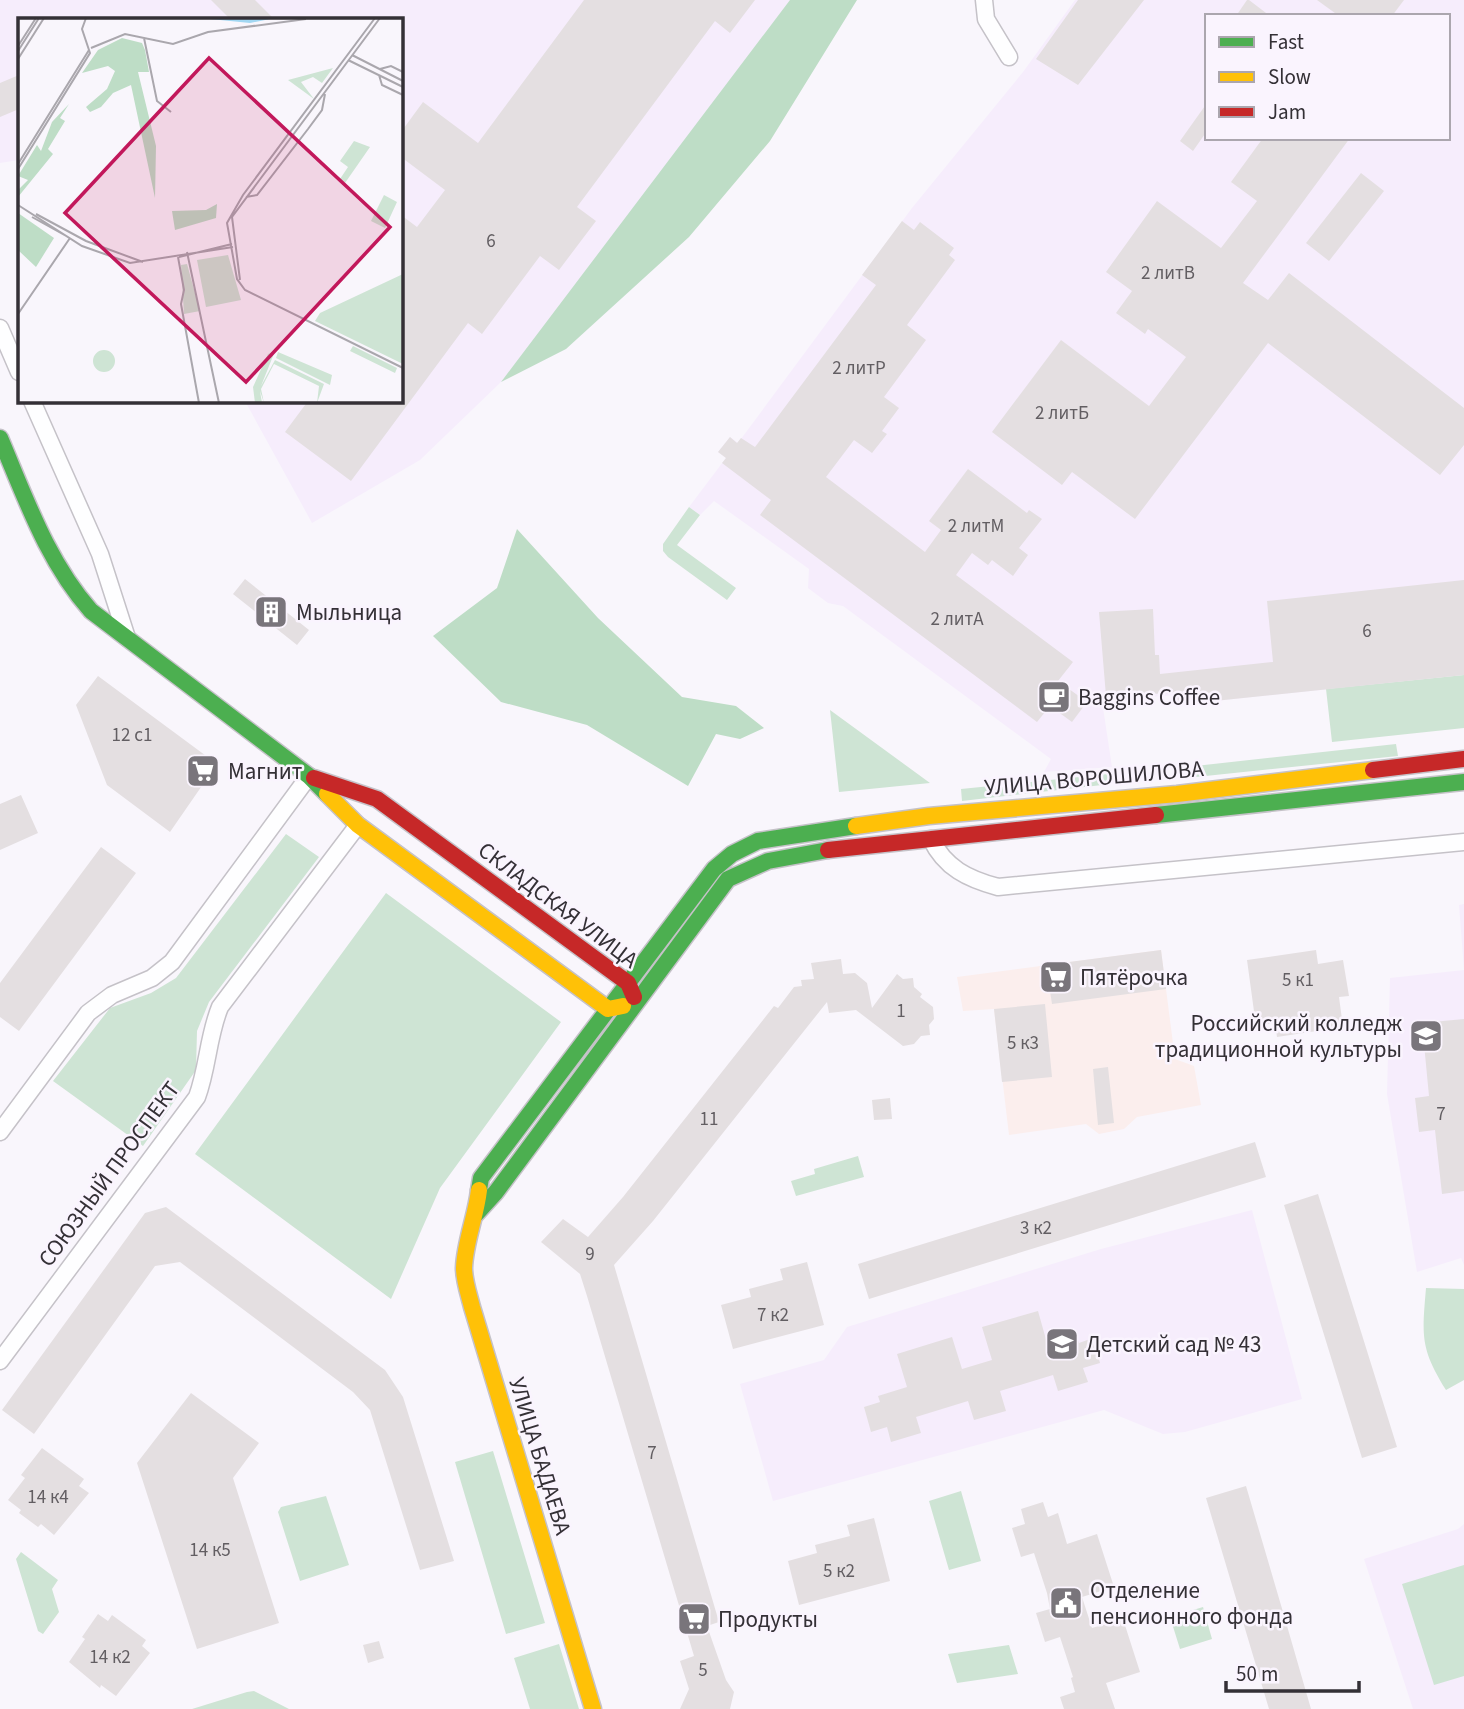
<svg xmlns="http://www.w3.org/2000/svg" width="1464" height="1709" viewBox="0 0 1464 1709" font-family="'Source Sans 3',sans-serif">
<rect width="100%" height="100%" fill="#f9f6fc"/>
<!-- commercial -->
<path fill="#fbeeed" d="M1161 950 1175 1059 1194 1066 1201 1105 1137 1117 1124 1129 1099 1134 1086 1124 1009 1135 994 1009 963 1011 957 977Z"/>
<!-- built -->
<path fill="#f6edfc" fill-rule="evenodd" d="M0 0H800L501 382 420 460 312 523 245 401H401V19H19V160L0 163Z
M1075 0H1464V675L1176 705 1174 695 1102 701 1112 767 1044 772 1051 759 843 606 828 603 808 588 809 569 714 501 700 515 689 507 726 458 718 452 730 437 738 443 912 208 1023 72ZM1207 16H1448V138H1207Z
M1464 904V1265L1461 1258 1417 1272 1387 1094 1390 978 1464 970 1459 905Z
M1252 1210 1302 1399 1185 1432 1163 1434 1104 1410 773 1501 740 1384 824 1360 847 1327 1101 1249Z
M1464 1524V1709H1413L1364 1559 1458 1529Z"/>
<!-- green -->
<path fill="#cee4d4" d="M689 507 700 515 677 545 736 588 727 600 668 557 663 551V544Z
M1464 675V728L1332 742 1326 689Z
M830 710 930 783 839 792Z
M1396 744 1398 756 1196 777 1195 766Z
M1108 774 1111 784 962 801 961 789Z
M286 834 319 857 209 1002 197 1031 196 1070 143 1146 53 1081 110 1008 151 993 176 978Z
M386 893 561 1022 440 1188 391 1299 195 1154Z
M858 1156 864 1177 796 1196 791 1181 815 1174 814 1169Z
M1426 1288 1464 1289V1380L1446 1390C1420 1348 1422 1336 1426 1288Z
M493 1451 545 1623 506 1634 455 1462Z
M961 1491 981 1561 949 1570 929 1501Z
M326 1496 349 1565 300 1581 278 1512 281 1507Z
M21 1552 58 1580 52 1589 59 1612 43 1634 38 1631 16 1559Z
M1464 1565V1676L1434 1685 1402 1584Z
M1203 1607 1212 1639 1180 1649 1170 1617Z
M559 1644 579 1709H530L514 1658Z
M1009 1645 1018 1674 957 1683 948 1654Z
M254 1691 289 1709H192L247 1692Z"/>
<!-- forest -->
<path fill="#beddc6" d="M790 0H857L770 141 689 237 566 349 501 382Z
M517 529 598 618 682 697 736 706 764 728 740 739 716 734 688 786 587 725 501 702 433 636 497 588Z"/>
<!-- building -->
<path fill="#e4dfe1" d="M211 0H255L274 19H230Z
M584 0H755L730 33 715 21 577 207 596 221 559 270 540 256 482 334 468 323 351 481 285 432 308 401H401V215L417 227 445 190 401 157V132L423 102 478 143Z
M1078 0H1144L1078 85 1036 59Z
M1247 0H1249L1270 16H1236Z
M1317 0H1404L1392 16H1339Z
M19 75V109L0 117V83Z
M1207 103V131L1193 151 1180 141Z
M1263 138H1350L1243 283 1268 300 1289 273 1464 408V445L1440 475 1268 343 1135 519 1072 472 1062 485 992 432 1061 340 1149 406 1186 357 1148 329 1145 334 1116 313 1132 291 1106 272 1157 201 1221 248 1257 201 1231 182Z
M1361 173 1384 191 1329 261 1306 243Z
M902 221 914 230 920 222 954 248 949 255 955 260 907 325 926 340 884 397 899 408 882 431 887 434 872 453 854 440 826 477 925 552 941 530 929 521 968 469 1027 513 1029 510 1042 519 1019 548 1028 555 1013 576 992 560 988 565 972 553 956 575 1073 662 1058 681 1087 702 1072 722 1050 706 1037 722 760 515 771 500 722 463 726 458 718 452 730 437 737 443 741 438 755 447 876 285 862 275Z
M245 579 309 630 297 645 233 594Z
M1464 580V675L1176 705 1175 693 1106 696 1099 612 1153 609 1155 655H1159L1160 674 1273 662 1267 601Z
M98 676 217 764 170 832 107 785 76 705Z
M21 795 38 833 0 850V804Z
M101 847 136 873 19 1031 0 1017V983Z
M1161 950 1166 989 1052 1004 1046 965Z
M1316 950 1318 964 1343 960 1349 996 1339 997 1343 1027 1277 1037 1275 1023 1256 1026 1247 960Z
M841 959 843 974 855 973 867 983 872 1008 897 974 903 979 913 978 914 987 922 994 920 997 933 1007 934 1019 929 1025 930 1035 921 1036 914 1044 903 1046 856 1010 829 1013 827 1002 653 1221 614 1265 719 1622 707 1626 726 1680 734 1692 730 1709H680L689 1689 680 1661 694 1656 587 1296 580 1274 541 1242 563 1219 588 1237 623 1197 774 1006 778 1008 794 987 802 986 801 980 814 979 811 963Z
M1045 1004 1052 1077 1002 1082 994 1009Z
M1464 1019V1191L1442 1194 1435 1130 1419 1132 1415 1098 1429 1096 1422 1023Z
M1108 1067 1114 1123 1098 1125 1093 1069Z
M890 1098 892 1119 874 1120 872 1100Z
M1255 1142 1266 1177 869 1299 858 1264Z
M1318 1194 1397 1447 1362 1458 1284 1205Z
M166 1207 385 1370 403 1397 454 1561 420 1570 370 1410 353 1392 180 1262 155 1266 34 1434 2 1410 145 1213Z
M807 1262 824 1325 733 1349 721 1305 751 1297 749 1289 783 1280 780 1269Z
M1038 1311 1047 1343 1076 1334 1079 1343 1093 1338 1100 1363 1083 1368 1088 1382 1058 1391 1053 1375 1000 1391 1006 1411 974 1420 968 1401 916 1417 921 1433 891 1442 887 1427 871 1432 864 1407 880 1402 878 1396 907 1387 897 1354 952 1337 962 1369 992 1360 982 1327Z
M191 1393 259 1443 233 1478 279 1623 197 1649 137 1463Z
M42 1448 84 1479 79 1486 89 1493 54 1535 41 1524 38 1527 19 1513 21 1510 8 1500 25 1478 21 1475Z
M1246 1486 1283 1612 1311 1709H1269L1206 1498Z
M1043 1502 1048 1517 1058 1513 1067 1544 1097 1534 1114 1587 1082 1597 1092 1628 1123 1619 1140 1672 1106 1683 1115 1709H1064L1060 1697 1075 1692 1071 1678 1073 1677 1060 1637 1045 1642 1036 1613 1050 1609 1047 1593 1034 1553 1021 1557 1012 1528 1025 1524 1021 1509Z
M874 1518 890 1581 799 1605 788 1561 817 1553 815 1545 850 1536 847 1525Z
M98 1614 108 1621 112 1615 146 1640 142 1646 150 1653 116 1696 101 1685 100 1688 69 1662 85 1639 82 1637Z
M379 1641 384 1658 368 1663 363 1645Z"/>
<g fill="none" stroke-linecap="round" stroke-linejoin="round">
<defs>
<path id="street" d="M984 0 986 19 1009 57
M0 328 19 372
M32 401 100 554 127 638
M931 839C945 868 968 879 998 887L1464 842
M0 1132 88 1013 112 995 152 978 172 962 309 776
M0 1361 197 1097C208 1067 208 1036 220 1007L358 825"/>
<path id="fast" d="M0 438C26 499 47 561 91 611L309 776 327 794
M1156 815 1464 782
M479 1190 481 1178 714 869 732 854 758 841 856 826
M476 1214 496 1192 728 879 768 861 828 850"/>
<path id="slow" d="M327 794 358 825 608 1009 623 1006
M856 826 929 816 1177 794 1373 770
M479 1190C476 1217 465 1241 464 1268 464 1281 469 1295 472 1307L593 1709"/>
<path id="jam" d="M1373 770 1464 759
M314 778 377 799 628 983 634 997
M828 850 1156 815"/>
</defs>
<!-- street casing -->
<use href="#street" stroke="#c5c2c8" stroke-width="19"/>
<!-- fast casing -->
<use href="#fast" stroke="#c5c2c8" stroke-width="19"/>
<!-- slow casing -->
<use href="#slow" stroke="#c5c2c8" stroke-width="19"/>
<!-- jam casing -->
<use href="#jam" stroke="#c5c2c8" stroke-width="19"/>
<!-- street -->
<use href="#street" stroke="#fefeff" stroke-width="16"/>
<!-- fast -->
<use href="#fast" stroke="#4caf50" stroke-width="16"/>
<!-- slow -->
<use href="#slow" stroke="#ffc107" stroke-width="16"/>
<!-- jam -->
<use href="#jam" stroke="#c62828" stroke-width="16"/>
</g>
<!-- icons -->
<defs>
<symbol id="building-square" viewBox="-11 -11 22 22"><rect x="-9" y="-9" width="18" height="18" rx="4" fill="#79757b" stroke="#faf4fe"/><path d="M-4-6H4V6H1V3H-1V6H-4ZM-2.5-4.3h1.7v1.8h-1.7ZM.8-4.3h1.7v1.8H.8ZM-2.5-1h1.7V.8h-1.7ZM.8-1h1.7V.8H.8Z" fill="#fff"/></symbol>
<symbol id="cafe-square" viewBox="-11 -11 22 22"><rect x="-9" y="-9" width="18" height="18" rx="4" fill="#79757b" stroke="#faf4fe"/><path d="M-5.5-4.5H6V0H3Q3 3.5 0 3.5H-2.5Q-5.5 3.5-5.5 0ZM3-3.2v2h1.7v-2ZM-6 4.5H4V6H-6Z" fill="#fff"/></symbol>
<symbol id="supermarket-square" viewBox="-11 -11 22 22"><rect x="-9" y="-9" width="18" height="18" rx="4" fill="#79757b" stroke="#faf4fe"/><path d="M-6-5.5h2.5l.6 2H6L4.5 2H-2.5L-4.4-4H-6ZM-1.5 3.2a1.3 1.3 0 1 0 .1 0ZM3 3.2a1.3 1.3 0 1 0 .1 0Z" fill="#fff"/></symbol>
<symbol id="university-square" viewBox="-11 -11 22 22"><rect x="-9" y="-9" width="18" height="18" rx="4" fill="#79757b" stroke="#faf4fe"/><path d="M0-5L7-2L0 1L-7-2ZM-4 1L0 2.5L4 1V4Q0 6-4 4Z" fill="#fff"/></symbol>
<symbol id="school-square" viewBox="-11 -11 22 22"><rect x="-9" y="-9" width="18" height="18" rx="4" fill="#79757b" stroke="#faf4fe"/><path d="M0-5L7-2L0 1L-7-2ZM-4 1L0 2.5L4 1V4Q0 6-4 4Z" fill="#fff"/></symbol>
<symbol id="civic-square" viewBox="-11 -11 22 22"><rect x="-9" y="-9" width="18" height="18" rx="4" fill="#79757b" stroke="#faf4fe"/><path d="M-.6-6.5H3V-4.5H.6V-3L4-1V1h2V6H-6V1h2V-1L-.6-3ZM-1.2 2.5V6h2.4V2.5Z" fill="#fff"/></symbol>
</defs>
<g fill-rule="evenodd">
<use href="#building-square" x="252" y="593" width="38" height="38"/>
<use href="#cafe-square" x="1035" y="678" width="38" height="38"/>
<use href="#supermarket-square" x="184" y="752" width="38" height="38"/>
<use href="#supermarket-square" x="1037" y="958" width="38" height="38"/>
<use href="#university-square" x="1407" y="1017" width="38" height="38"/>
<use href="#school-square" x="1043" y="1325" width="38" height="38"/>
<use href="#civic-square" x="1047" y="1584" width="38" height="38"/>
<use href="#supermarket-square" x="675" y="1600" width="38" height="38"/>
</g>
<g text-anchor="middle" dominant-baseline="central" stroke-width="5" stroke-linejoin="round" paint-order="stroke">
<!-- number labels -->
<g font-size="19" fill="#625e62">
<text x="491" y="241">6</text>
<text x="1168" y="273">2 литВ</text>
<text x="859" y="368">2 литР</text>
<text x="1062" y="413">2 литБ</text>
<text x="976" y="526">2 литМ</text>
<text x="957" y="619">2 литА</text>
<text x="1367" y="631">6</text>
<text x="132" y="735">12 с1</text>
<text x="1298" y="980">5 к1</text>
<text x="901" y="1011">1</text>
<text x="1023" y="1043">5 к3</text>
<text x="1441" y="1114">7</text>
<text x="709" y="1119">11</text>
<text x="1036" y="1228">3 к2</text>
<text x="590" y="1254">9</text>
<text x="773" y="1315">7 к2</text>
<text x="652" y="1453">7</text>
<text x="48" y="1497">14 к4</text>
<text x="210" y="1550">14 к5</text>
<text x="839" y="1571">5 к2</text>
<text x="110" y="1657">14 к2</text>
<text x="703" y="1670">5</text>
</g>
<!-- poi labels -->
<g font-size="23" fill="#343036" stroke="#faf4fe" text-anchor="start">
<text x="296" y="612">Мыльница</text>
<text x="1078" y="697">Baggins Coffee</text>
<text x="228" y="771">Магнит</text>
<text x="1080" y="977">Пятёрочка</text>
<text x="1402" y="1023" text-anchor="end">Российский колледж<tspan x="1402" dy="26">традиционной культуры</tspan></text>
<text x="1086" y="1344">Детский сад № 43</text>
<text x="1090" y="1590">Отделение<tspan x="1090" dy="26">пенсионного фонда</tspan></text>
<text x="718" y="1619">Продукты</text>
</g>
<!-- street labels -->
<g font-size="23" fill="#343036" stroke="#faf4fe">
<text transform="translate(1094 778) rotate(-5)">УЛИЦА ВОРОШИЛОВА</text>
<text transform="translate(558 905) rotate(37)">СКЛАДСКАЯ УЛИЦА</text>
<text transform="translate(109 1174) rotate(-54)">СОЮЗНЫЙ ПРОСПЕКТ</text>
<text transform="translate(540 1456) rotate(73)">УЛИЦА БАДАЕВА</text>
</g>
</g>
<!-- overview -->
<g transform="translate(18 18)">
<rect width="385" height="385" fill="#f9f6fc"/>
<path d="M315 50 304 65 295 59 283 64 296 81 270 62ZM336 123 352 129 327 165 322 161 330 149 322 143ZM366 177 379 184 367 210 353 203ZM210 237 223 282 188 289 179 242ZM169 246 182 293 166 296 163 247ZM385 256V346L297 303 302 295ZM335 328 379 350 377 355 332 333ZM75 343a11 11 0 1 1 22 0a11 11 0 1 1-22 0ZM257 333 243 368 257 342 306 366 299 385 301 368 256 346 243 371 246 385 242 373 244 385H237L235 369 250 336ZM260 334 314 357 312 367 258 340Z" fill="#cee4d4"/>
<path d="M104 20 124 25 127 32 131 54H120L138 128 137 180 113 67 95 75 83 89 72 94 68 89 89 71 97 53 90 48 64 55 80 32ZM51 86 42 100 47 103 30 131 35 136 0 179V172L10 162 0 158 19 127 23 133 34 104ZM199 186 198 200 157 212 154 193 188 192ZM0 195 36 220 18 249 0 232Z" fill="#beddc6"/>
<path d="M182 0H257L232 5Z" fill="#a2d7f2"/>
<path fill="none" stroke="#aaa7ad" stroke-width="2" d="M357 0 225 177 209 205 219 261 227 272 385 350M126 20 139 83 153 94M0 28 18 0M73 30 107 16 155 26 190 14 288 1M0 33 21 0M334 37 385 63M0 41 26 0M330 42 385 69M362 51 373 48 385 54M361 57 364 67 385 77M0 146 71 32M0 151 72 35 64 11 68 0M228 179 239 177 290 111 304 92 307 76M0 187 64 228 112 245 215 229M18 196 68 223 125 244M14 199 50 219M169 234 201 385M160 239 166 272 163 286 181 385M161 239 214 226M222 262 214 199 362 0M0 296 52 220"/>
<path fill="#c2185b" fill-opacity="0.15" stroke="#c2185b" stroke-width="3.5" d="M191 40 372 209 228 364 47 195Z"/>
<rect width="385" height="385" fill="none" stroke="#343036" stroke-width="3.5"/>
</g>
<!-- legend -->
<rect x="1205" y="14" width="245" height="126" fill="#faf4fe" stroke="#aba6ae" stroke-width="2"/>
<rect x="1219" y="37" width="35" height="10" fill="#4caf50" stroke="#aba6ae" stroke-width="2"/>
<text x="1268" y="49" font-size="21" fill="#343036">Fast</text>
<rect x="1219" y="72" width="35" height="10" fill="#ffc107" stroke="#aba6ae" stroke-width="2"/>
<text x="1268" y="84" font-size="21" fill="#343036">Slow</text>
<rect x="1219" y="107" width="35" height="10" fill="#c62828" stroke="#aba6ae" stroke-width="2"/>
<text x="1268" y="119" font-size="21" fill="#343036">Jam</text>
<!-- scale -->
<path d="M1226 1681v10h133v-10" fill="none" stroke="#343036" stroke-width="3.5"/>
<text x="1236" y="1681" font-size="21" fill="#343036" stroke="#faf4fe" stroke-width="5" paint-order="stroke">50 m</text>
</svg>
